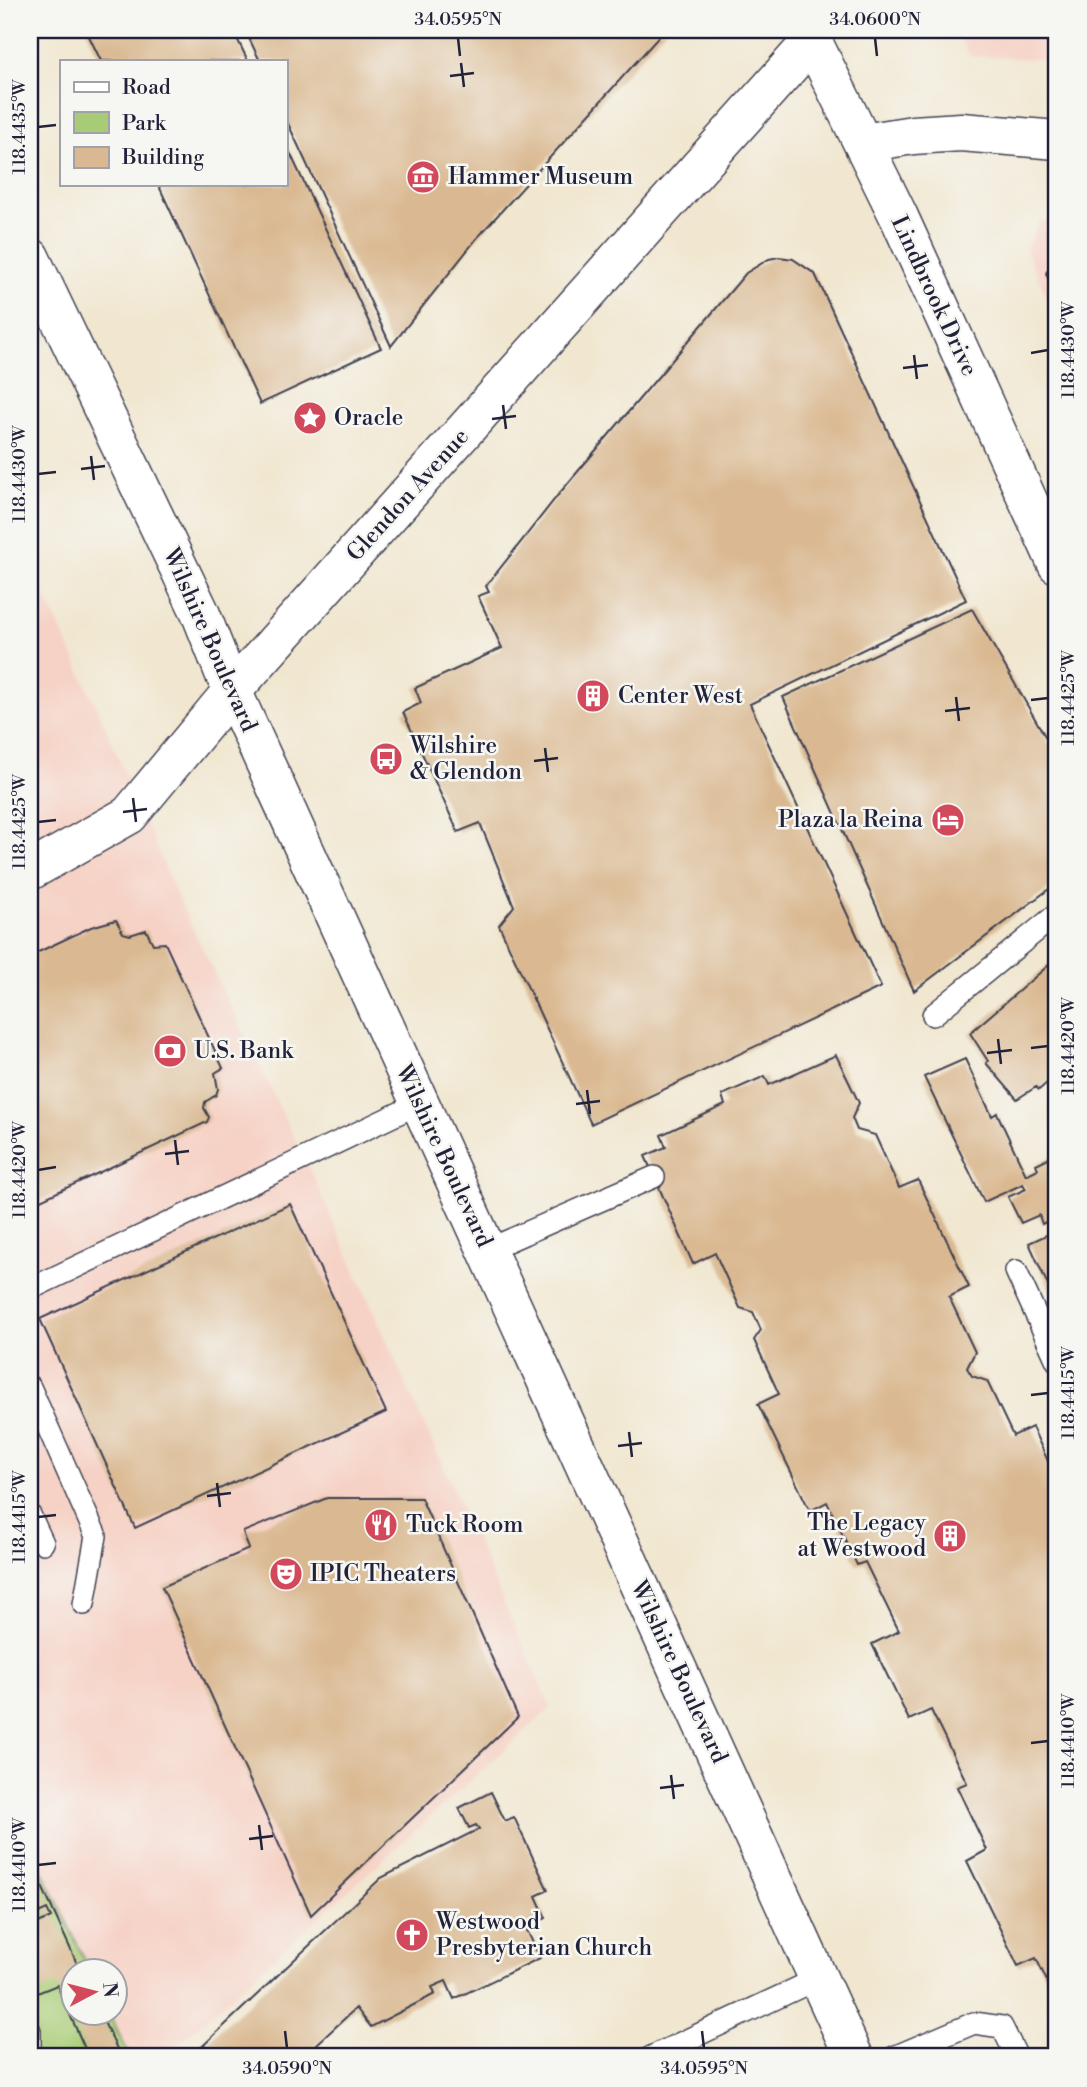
<svg xmlns="http://www.w3.org/2000/svg" width="1087" height="2087" viewBox="0 0 1087 2087" font-family="'Libre Bodoni',serif">
<rect width="100%" height="100%" fill="#f6f6f2"/>
<filter id="ink" filterUnits="userSpaceOnUse"><feTurbulence type="fractalNoise" baseFrequency=".0143" numOctaves="2"/><feDisplacementMap in="SourceGraphic" scale="14" xChannelSelector="R" yChannelSelector="G"/><feConvolveMatrix kernelMatrix="1 2 1 2 8 2 1 2 1" color-interpolation-filters="sRGB"/></filter>
<filter id="wash" filterUnits="userSpaceOnUse"><feTurbulence type="fractalNoise" baseFrequency=".00686" numOctaves="4" result="noise"/><feDisplacementMap in="SourceGraphic" scale="28" xChannelSelector="R" yChannelSelector="G"/><feGaussianBlur stdDeviation="1.57" result="paint"/><feColorMatrix in="noise" values="0 0 0 0 0 0 0 0 0 0 0 0 0 0 0 0 0 1.4 0 .05"/><feComposite in="paint" operator="in"/></filter>
<g filter="url(#wash)">
<rect width="100%" height="100%" fill="#f1e7d0"/>
<!-- built -->
<path fill="#f6d1c5" d="M955 30H1057V60L970 56Z
M1040 221 1057 223V321L1026 250Z
M30 562 99 712 178 898 313 1176 551 1708 164 2057H130L109 2014H116V1972L90 1971 30 1845Z"/>
<!-- green -->
<path fill="#a8cc75" stroke="#657758" stroke-width="2" d="M30 1845 90 1971 74 1972V2014H109L130 2057H30Z"/>
<g id="blocks">
<!-- building -->
<path fill="#dab992" d="M86 30H233L248 61H101Z
M245 30H665L478 237 391 346 285 117V61H260Z
M285 142 381 348 260 404 158 184H285Z
M1057 256V297L1046 273Z
M779 257 793 259 815 274 966 600 750 704 881 987 591 1124 499 925 514 906 480 823 458 832 403 712 421 703 415 688 502 648 478 596 489 592 486 586 558 495 746 273 769 259Z
M972 609 1057 757V883L914 991 783 697Z
M116 920 123 933 130 935 146 930 153 944 165 943 223 1068 215 1073 218 1089 216 1095 205 1102 204 1108 209 1117 207 1122 30 1205V956L91 927Z
M1057 958V1074L1039 1090 1036 1087 1017 1099 986 1063 988 1061 970 1033Z
M836 1055 859 1103 852 1118 857 1130 875 1135 899 1188 918 1180 969 1287 949 1297 975 1352 967 1368 972 1376 987 1381 1013 1436 1032 1427 1057 1480V2002L1036 1958 1018 1966 967 1861 987 1850 957 1787 967 1783 931 1710 909 1720 872 1644 899 1631 865 1562 857 1565 827 1502 810 1511 758 1404 779 1394 754 1340 761 1330 753 1312 740 1308 715 1253 693 1264 645 1156 666 1147 661 1135 725 1105 722 1095 765 1076 769 1085Z
M965 1059 992 1116 997 1113 1026 1175 1038 1169 1036 1164 1057 1154V1216L1042 1224 1039 1215 1021 1223 1008 1197 1026 1189 1023 1184 984 1202 924 1077Z
M290 1204 386 1412 135 1528 40 1319Z
M1057 1230V1300L1055 1301 1029 1243Z
M327 1498H421L518 1717 311 1915 162 1587 249 1549 243 1532Z
M491 1792 505 1821 514 1817 548 1890 536 1896 546 1918 526 1928 540 1958 454 1999 446 1981 432 1987 435 1994 371 2027 356 2008 303 2057H191L381 1878 479 1829 476 1825 469 1828 459 1808Z
M30 1860 81 1972H74V2014H100L121 2057H83L86 2051 57 1985 35 1994 33 1990 30 1992V1927L51 1917 47 1909 30 1917Z"/>
</g>
</g>
<g filter="url(#ink)">
<use href="#blocks" fill-opacity="0" stroke="#414051" stroke-width="2"/>
<g fill="none" stroke-linecap="round" stroke-linejoin="round">
<defs>
<path id="service" d="M933 1015 1057 914
M487 1250 654 1177
M1016 1271 1057 1361
M30 1289 420 1103
M30 1387 96 1536 84 1604
M30 1515 43 1543
M30 2031V2056
M651 2057 819 1978
M894 2057 974 2023 1002 2027 1017 2057"/>
<path id="minor" d="M863 143 913 135 961 132 1057 140
M30 871 129 815 232 691"/>
<path id="tertiary" d="M807 30 899 217 1057 564
M232 691 812 41"/>
<path id="primary" d="M30 257 200 612 225 675 854 2057"/>
</defs>
<!-- service casing -->
<use href="#service" stroke="#414051" stroke-width="24"/>
<!-- minor casing -->
<use href="#minor" stroke="#414051" stroke-width="41"/>
<!-- tertiary casing -->
<use href="#tertiary" stroke="#414051" stroke-width="41"/>
<!-- primary casing -->
<use href="#primary" stroke="#414051" stroke-width="41"/>
<!-- service -->
<use href="#service" stroke="#fff" stroke-width="21"/>
<!-- minor -->
<use href="#minor" stroke="#fff" stroke-width="38"/>
<!-- tertiary -->
<use href="#tertiary" stroke="#fff" stroke-width="38"/>
<!-- primary -->
<use href="#primary" stroke="#fff" stroke-width="38"/>
</g>
</g>
<!-- ticks -->
<path fill="none" stroke="#22223b" stroke-width="2.5" d="M458 38 460 56M875 38 877 56M461 63 464 87M450 76 474 73M38 127 56 125M1031 353 1048 350M914 355 917 379M903 368 928 365M503 405 506 429M492 419 516 416M91 456 94 480M81 469 105 466M38 474 56 472M956 697 959 721M1031 700 1048 698M945 711 970 708M545 748 548 772M534 761 558 758M133 798 136 822M123 812 147 809M38 822 56 820M998 1039 1001 1064M1031 1048 1048 1046M987 1053 1012 1050M587 1090 590 1114M576 1104 600 1101M175 1140 178 1165M165 1154 189 1151M38 1170 56 1167M1031 1395 1048 1393M629 1432 632 1457M618 1446 642 1443M217 1483 220 1507M207 1496 231 1493M38 1517 56 1515M1031 1743 1048 1741M671 1775 674 1799M660 1788 684 1785M259 1825 262 1850M249 1839 273 1836M38 1865 56 1863M285 2031 287 2048M702 2031 704 2048"/>
<!-- icons -->
<defs>
<symbol id="museum-disc" viewBox="-11 -11 22 22"><circle r="9.5" fill="#d1495b" stroke="#f6f6f2"/><path d="M0-6L6-3V-2H-6V-3ZM-5-1h2V3h-2ZM-1-1h2V3h-2ZM3-1h2V3H3ZM-6 4H6V6H-6Z" fill="#fff"/></symbol>
<symbol id="sight-disc" viewBox="-11 -11 22 22"><circle r="9.5" fill="#d1495b" stroke="#f6f6f2"/><path d="M0-6L1.8-2.2L6-1.7L2.9 1.2L3.7 5.4L0 3.3L-3.7 5.4L-2.9 1.2L-6-1.7L-1.8-2.2Z" fill="#fff"/></symbol>
<symbol id="building-disc" viewBox="-11 -11 22 22"><circle r="9.5" fill="#d1495b" stroke="#f6f6f2"/><path d="M-4-6H4V6H1V3H-1V6H-4ZM-2.5-4.3h1.7v1.8h-1.7ZM.8-4.3h1.7v1.8H.8ZM-2.5-1h1.7V.8h-1.7ZM.8-1h1.7V.8H.8Z" fill="#fff"/></symbol>
<symbol id="bus-disc" viewBox="-11 -11 22 22"><circle r="9.5" fill="#d1495b" stroke="#f6f6f2"/><path d="M-5-6H5V4H4V6H2V4H-2V6H-4V4H-5ZM-3.5-4V0h7V-4ZM-3.5 1.2v1.5H-2V1.2ZM2 1.2v1.5H3.5V1.2Z" fill="#fff"/></symbol>
<symbol id="hotel-disc" viewBox="-11 -11 22 22"><circle r="9.5" fill="#d1495b" stroke="#f6f6f2"/><path d="M-6-4.5h1.5V1H6V5H4.5V3h-9V5H-6ZM-4 0a1.8 1.8 0 1 1 3.6 0ZM.5 0V-2.5h3Q6-2.5 6 0Z" fill="#fff"/></symbol>
<symbol id="bank-disc" viewBox="-11 -11 22 22"><circle r="9.5" fill="#d1495b" stroke="#f6f6f2"/><path d="M-6-4H6V4H-6ZM0-2.3a2.3 2.3 0 1 0 0 4.6a2.3 2.3 0 1 0 0-4.6Z" fill="#fff"/></symbol>
<symbol id="restaurant-disc" viewBox="-11 -11 22 22"><circle r="9.5" fill="#d1495b" stroke="#f6f6f2"/><path d="M-5-6h1v4h1v-4h1v4h1v-4h1v5L-1.5 .5V6h-2V.5L-5-1ZM5-6V6H3V1.5H1.5Q1.5-4 5-6Z" fill="#fff"/></symbol>
<symbol id="theatre-disc" viewBox="-11 -11 22 22"><circle r="9.5" fill="#d1495b" stroke="#f6f6f2"/><path d="M-5-5.5Q0-4 5-5.5V0Q5 5 0 6Q-5 5-5 0ZM-3.3-2.5H-1v1.5H-3.3ZM1-2.5H3.3v1.5H1ZM-2.8 1Q0 5.5 2.8 1Z" fill="#fff"/></symbol>
<symbol id="church-disc" viewBox="-11 -11 22 22"><circle r="9.5" fill="#d1495b" stroke="#f6f6f2"/><path d="M-1.2-6h2.4v3.5h3.3v2.4h-3.3V6h-2.4V-.1h-3.3v-2.4h3.3Z" fill="#fff"/></symbol>
</defs>
<g fill-rule="evenodd">
<use href="#museum-disc" x="404" y="158" width="38" height="38"/>
<use href="#sight-disc" x="291" y="399" width="38" height="38"/>
<use href="#building-disc" x="574" y="677" width="38" height="38"/>
<use href="#bus-disc" x="367" y="740" width="38" height="38"/>
<use href="#hotel-disc" x="929" y="801" width="38" height="38"/>
<use href="#bank-disc" x="151" y="1032" width="38" height="38"/>
<use href="#restaurant-disc" x="362" y="1506" width="38" height="38"/>
<use href="#building-disc" x="931" y="1517" width="38" height="38"/>
<use href="#theatre-disc" x="267" y="1555" width="38" height="38"/>
<use href="#church-disc" x="393" y="1916" width="38" height="38"/>
</g>
<g text-anchor="middle" dominant-baseline="central" stroke-width="5" stroke-linejoin="round" paint-order="stroke">
<!-- poi labels -->
<g font-size="23" fill="#22223b" stroke="#f6f6f2" text-anchor="start">
<text x="448" y="177">Hammer Museum</text>
<text x="334" y="418">Oracle</text>
<text x="618" y="696">Center West</text>
<text x="410" y="746">Wilshire<tspan x="410" dy="26">&amp; Glendon</tspan></text>
<text x="923" y="820" text-anchor="end">Plaza la Reina</text>
<text x="194" y="1051">U.S. Bank</text>
<text x="926" y="1523" text-anchor="end">The Legacy<tspan x="926" dy="26">at Westwood</tspan></text>
<text x="406" y="1525">Tuck Room</text>
<text x="310" y="1574">IPIC Theaters</text>
<text x="436" y="1922">Westwood<tspan x="436" dy="26">Presbyterian Church</tspan></text>
</g>
<!-- street labels -->
<g font-size="23" fill="#22223b" stroke="#f6f6f2">
<text transform="translate(934 296) rotate(65)">Lindbrook Drive</text>
<text transform="translate(408 495) rotate(-48)">Glendon Avenue</text>
<text transform="translate(210 640) rotate(66)">Wilshire Boulevard</text>
<text transform="translate(444 1156) rotate(65)">Wilshire Boulevard</text>
<text transform="translate(679 1672) rotate(65)">Wilshire Boulevard</text>
</g>
</g>
<!-- margin -->
<rect width="1087" height="2087" fill="none" stroke="#f6f6f2" stroke-width="77"/>
<!-- legend -->
<rect x="60" y="60" width="228" height="126" fill="#f6f6f2" stroke="#a1a1a9" stroke-width="2"/>
<rect x="74" y="82" width="35" height="10" fill="#ffffff" stroke="#a1a1a9" stroke-width="2"/>
<text x="122" y="94" font-size="21" fill="#22223b">Road</text>
<rect x="74" y="112" width="35" height="21" fill="#a8cc75" stroke="#a1a1a9" stroke-width="2"/>
<text x="122" y="130" font-size="21" fill="#22223b">Park</text>
<rect x="74" y="147" width="35" height="21" fill="#dab992" stroke="#a1a1a9" stroke-width="2"/>
<text x="122" y="164" font-size="21" fill="#22223b">Building</text>
<!-- north arrow -->
<g transform="translate(94 1992) rotate(83)"><circle r="33" fill="#f6f6f2" stroke="#a1a1a9" stroke-width="2"/>
<path d="M0-5L12 26L0 18L-12 26Z" fill="#d1495b"/>
<text y="-10" font-size="19" font-weight="bold" text-anchor="middle" fill="#22223b">N</text>
</g>
<rect x="38" y="38" width="1010" height="2010" fill="none" stroke="#22223b" stroke-width="2.5"/>
<g font-size="18" text-anchor="middle" fill="#22223b">
<text x="458" y="25">34.0595°N</text>
<text x="875" y="25">34.0600°N</text>
<text transform="translate(19 127) rotate(-90)" y="6">118.4435°W</text>
<text transform="translate(1068 350) rotate(-90)" y="6">118.4430°W</text>
<text transform="translate(19 474) rotate(-90)" y="6">118.4430°W</text>
<text transform="translate(1068 698) rotate(-90)" y="6">118.4425°W</text>
<text transform="translate(19 822) rotate(-90)" y="6">118.4425°W</text>
<text transform="translate(1068 1046) rotate(-90)" y="6">118.4420°W</text>
<text transform="translate(19 1170) rotate(-90)" y="6">118.4420°W</text>
<text transform="translate(1068 1393) rotate(-90)" y="6">118.4415°W</text>
<text transform="translate(19 1517) rotate(-90)" y="6">118.4415°W</text>
<text transform="translate(1068 1741) rotate(-90)" y="6">118.4410°W</text>
<text transform="translate(19 1865) rotate(-90)" y="6">118.4410°W</text>
<text x="287" y="2074">34.0590°N</text>
<text x="704" y="2074">34.0595°N</text>
</g>
</svg>
